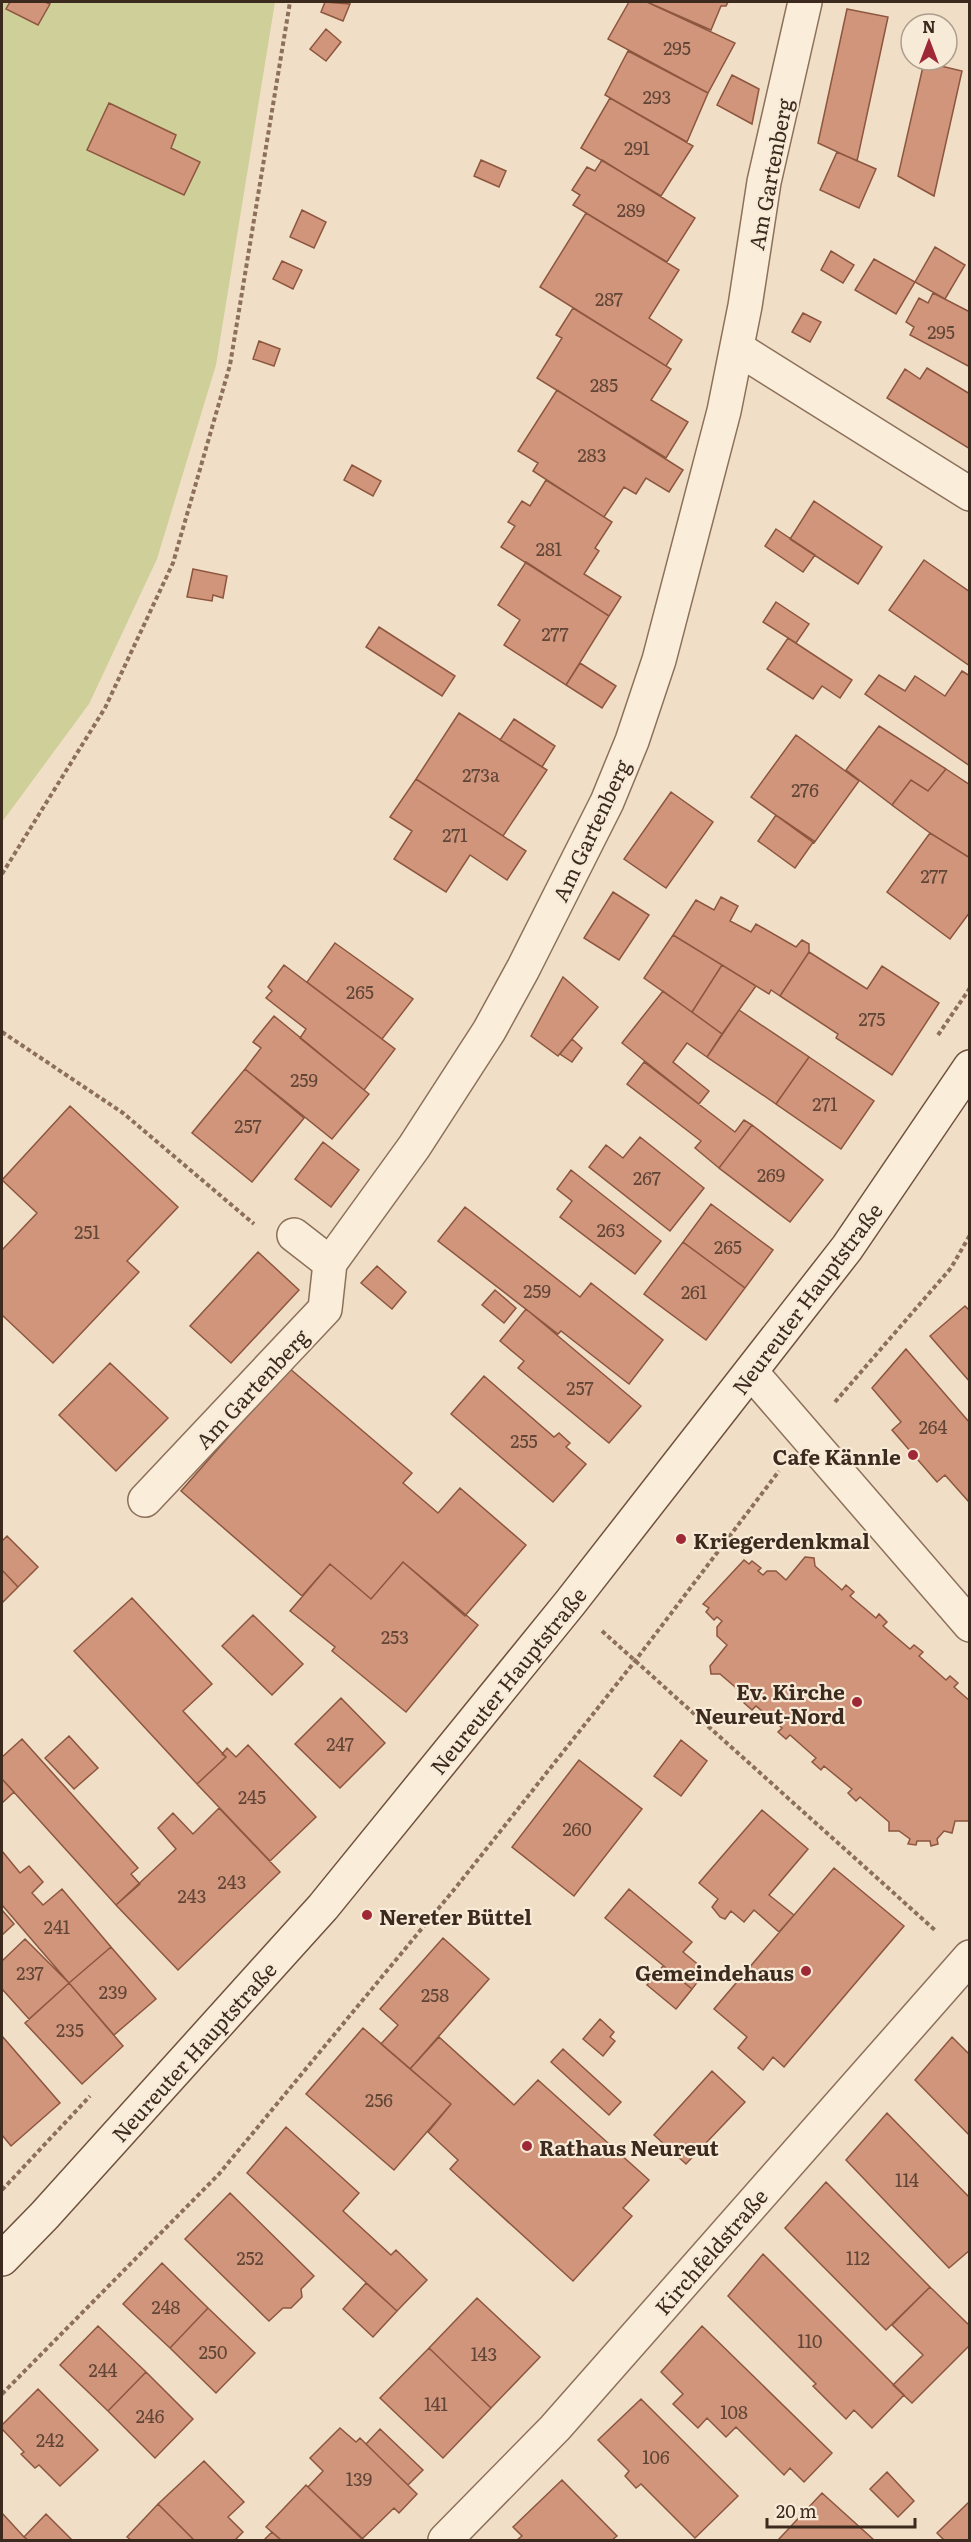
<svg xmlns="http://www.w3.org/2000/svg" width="971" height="2542" viewBox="0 0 971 2542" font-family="Literata,serif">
<rect width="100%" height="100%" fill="#f0dfc6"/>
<!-- green -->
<path fill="#cfcf99" d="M2 2H275L216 365 157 559 89 704 2 822Z"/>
<!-- building -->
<path fill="#d0957b" stroke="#8d563f" stroke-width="1.5" d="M10 2H45L50 4 38 25 6 9Z
M325 2 350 4 343 21 321 12Z
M629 2H647L735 43 708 93 608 39Z
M647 2H728L726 6H721L711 30Z
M847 9 888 17 857 161 818 143Z
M326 29 341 42 326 61 310 49Z
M628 51 708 93 687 142 605 95Z
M924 62 962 71 934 196 898 176Z
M732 75 759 89 752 124 717 105Z
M610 98 693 146 661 196 581 148Z
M109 103 176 135 171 148 200 162 184 195 87 150Z
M837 152 876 169 859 208 820 190Z
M481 160 506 171 499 187 474 176Z
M602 160 695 218 667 262 573 205 580 195 572 190 587 167 595 171Z
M302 210 326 222 314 248 290 237Z
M586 213 679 270 649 318 682 340 666 366 540 287Z
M935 247 965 265 945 299 915 282Z
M831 251 854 265 843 283 821 270Z
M874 259 915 282 896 314 855 290Z
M282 261 302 270 293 289 273 279Z
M933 293 970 312V367L910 335 914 327 906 322 919 298 928 303Z
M573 308 671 369 651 400 688 422 666 458 537 378 562 338 556 335Z
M803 313 821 322 810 342 792 332Z
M259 341 280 349 274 366 253 359Z
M927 368 970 394V449L887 398 905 369 920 379Z
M557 390 683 470 669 492 646 478 636 494 624 487 604 517 533 471 538 463 518 451Z
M352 465 381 481 373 496 344 480Z
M546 480 612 522 595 548 599 551 584 574 621 597 609 616 501 547 515 526 508 522 522 501 530 506Z
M814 501 882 547 858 584 790 539Z
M776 529 815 555 803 572 765 546Z
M924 560 970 592V666L889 610Z
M526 562 609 616 566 685 504 645 520 620 498 605Z
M193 569 227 576 223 598 213 595 212 601 187 597Z
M776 602 809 624 796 643 763 622Z
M379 627 455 676 442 696 366 647Z
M788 638 852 680 840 698 822 686 813 699 767 669Z
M580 663 616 686 602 708 566 685Z
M962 671 970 676V766L865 694 879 675 905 691 915 676 945 696Z
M459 713 547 770 503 836 416 779Z
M514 719 555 746 542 767 500 740Z
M879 726 946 769 928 791 911 780 892 805 846 770Z
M796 735 859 781 814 843 751 797Z
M946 769 970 785V858L930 833 892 805 911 780 928 791Z
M416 779 526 851 507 880 470 855 446 892 394 859 412 831 390 817Z
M671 792 713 822 666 888 624 859Z
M776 815 814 841 795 868 758 841Z
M930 833 970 858V912L950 939 887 892Z
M613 892 649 915 619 960 584 938Z
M721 897 738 906 730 921 751 932 756 924 796 947 802 940 809 944V952L780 996 771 990 769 994 673 935 696 900 714 910Z
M673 935 722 965 692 1012 644 978Z
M335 943 413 999 382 1039 307 982Z
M809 952 867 989 882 966 939 1003 892 1075 836 1038 838 1034 780 996Z
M284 965 395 1049 364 1090 300 1038 306 1029 266 998 272 991 268 987Z
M722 965 756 986 722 1034 692 1012Z
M563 977 598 1007 558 1056 531 1036Z
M663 991 722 1034 707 1057 687 1043 673 1062 709 1091 699 1104 622 1043Z
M739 1010 809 1057 776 1104 707 1057Z
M274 1016 369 1094 332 1139 245 1069 261 1048 253 1042Z
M572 1039 582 1048 572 1062 560 1054Z
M809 1057 874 1101 841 1149 776 1104Z
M644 1062 735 1132 744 1120 752 1125 719 1168 695 1148 701 1141 627 1084Z
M245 1069 304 1118 252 1182 192 1133Z
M70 1106 178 1207 127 1261 139 1272 53 1363 2 1315V1250L37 1213 2 1180Z
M752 1125 823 1180 790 1222 719 1168Z
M640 1137 704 1188 670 1231 589 1167 606 1145 623 1158Z
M323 1142 359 1170 331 1207 295 1179Z
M571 1170 661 1241 635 1274 560 1217 572 1201 557 1189Z
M711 1204 773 1250 745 1288 683 1242Z
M465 1207 580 1297 591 1283 663 1340 629 1384 561 1331 558 1334 438 1241Z
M683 1242 745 1288 706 1340 644 1294Z
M258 1252 299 1290 231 1363 190 1326Z
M377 1266 406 1292 392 1309 361 1283Z
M495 1290 516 1308 504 1323 482 1305Z
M965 1306 970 1311V1382L930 1336Z
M526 1309 641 1406 609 1443 518 1368 524 1361 500 1341Z
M906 1349 970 1423 969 1502 945 1475 937 1482 892 1430 901 1422 872 1388Z
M110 1363 168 1418 116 1471 59 1415Z
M289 1368 412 1473 403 1483 438 1513 460 1488 526 1545 465 1616 403 1562 371 1599 330 1564 302 1596 181 1491Z
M484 1376 554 1437 559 1433 570 1443 566 1447 586 1464 553 1502 451 1414Z
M7 1536 38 1567 18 1587 2 1570V1541Z
M805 1557 814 1558 815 1566 842 1590 846 1585 854 1592 850 1596 876 1618 879 1614 887 1622 883 1626 910 1649 914 1645 923 1652 919 1656 946 1680 950 1676 958 1683 954 1687 970 1701V1821H955L952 1833 944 1831 937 1839 938 1844 931 1846 930 1841H917L916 1845 908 1844 910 1839 899 1831H889V1822L860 1797 856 1801 848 1793 852 1789 824 1766 821 1770 812 1762 816 1758 790 1735 786 1739 778 1732 782 1728 756 1706 752 1710 744 1703 748 1698 720 1674H711L710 1666 727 1645 717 1636V1627L722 1621 717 1617 714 1620 706 1612 709 1608 703 1604 744 1560 749 1564 752 1561 761 1568 758 1571 763 1575 767 1571H776L786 1580Z
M403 1562 478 1625 406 1712 332 1651 335 1647 290 1611 330 1564 371 1599Z
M2 1570 18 1587 2 1603Z
M132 1598 212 1684 183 1711 226 1757 197 1784 74 1651Z
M253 1615 303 1664 272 1695 222 1646Z
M341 1698 385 1743 340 1788 295 1744Z
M69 1736 98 1768 74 1789 45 1758Z
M22 1739 138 1868 131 1874 140 1884 116 1905 2 1779V1757Z
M681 1740 707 1761 681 1796 654 1776Z
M248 1745 316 1817 270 1861 197 1784 226 1757 222 1754 227 1748 236 1757Z
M579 1760 642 1809 574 1896 512 1847Z
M2 1779 14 1792 2 1803Z
M219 1808 280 1872 178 1970 116 1905 176 1849 158 1828 173 1813 193 1834Z
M762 1810 808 1849 769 1895 794 1915 779 1932 754 1910 744 1922 731 1911 725 1919 720 1917 712 1907 718 1899 699 1883Z
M2 1851 20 1873 29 1866 43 1882 32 1893 43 1905 62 1889 111 1947 69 1983 2 1905Z
M834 1868 904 1926 784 2067 773 2057 763 2070 738 2048 747 2037 714 2009Z
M629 1889 692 1942 683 1952 706 1971 692 1989 605 1918Z
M2 1910 14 1924 2 1935Z
M443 1938 489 1979 410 2069 381 2044 398 2025 380 2009Z
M25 1939 69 1983 29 2019 2 1989V1961Z
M111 1947 156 1999 114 2035 69 1983Z
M663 1966 692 1989 676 2009 647 1985Z
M69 1983 123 2046 82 2084 25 2023Z
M600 2019 614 2032 610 2037 615 2041 603 2056 583 2039Z
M363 2028 451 2104 394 2170 306 2094Z
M2 2036 60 2103 11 2146 2 2135Z
M439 2037 514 2105 538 2080 649 2180 623 2208 632 2216 573 2281 450 2169 458 2160 428 2132 451 2104 410 2069Z
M952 2037 970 2055V2136L915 2080Z
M563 2049 621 2102 609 2115 551 2062Z
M712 2071 745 2102 686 2164 654 2135Z
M887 2113 970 2198V2250L949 2268 846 2160Z
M286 2127 359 2193 343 2211 391 2255 396 2250 427 2280 397 2311 247 2173Z
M826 2182 930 2287 886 2330 785 2228Z
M230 2193 314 2276 301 2289 302 2297 291 2308H283L269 2321 185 2239Z
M763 2254 904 2395 872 2428 854 2410 846 2419 813 2386 816 2384 728 2296Z
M162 2263 208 2308 170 2348 123 2304Z
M366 2283 397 2311 373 2337 343 2309Z
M930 2287 970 2326V2345L912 2403 893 2385 923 2355 892 2325Z
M477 2298 540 2357 491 2408 429 2348Z
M208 2308 255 2353 216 2393 170 2348Z
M98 2326 146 2372 108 2411 60 2365Z
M702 2326 832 2453 804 2482 790 2468 784 2475 736 2427 726 2437 707 2418 698 2428 673 2404 683 2394 661 2372Z
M429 2348 491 2408 443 2458 380 2398Z
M146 2372 193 2419 155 2458 108 2411Z
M38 2389 98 2450 60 2486 39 2465 35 2468 21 2454 24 2452 2 2429V2425Z
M641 2399 738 2496 695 2538 641 2484 636 2488 625 2476 629 2471 598 2440Z
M340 2428 356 2442 360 2438 417 2494 399 2513 394 2508 362 2539 308 2487 323 2471 310 2458Z
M380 2429 423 2470 408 2485 366 2444Z
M204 2461 244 2502 228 2517 243 2532 235 2540H194L158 2504Z
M887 2472 914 2501 898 2517 870 2489Z
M562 2480 617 2536 612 2540H517L522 2536 513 2527Z
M306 2485 308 2487 364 2540H281L266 2527Z
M822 2493 874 2540H780L779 2539Z
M970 2501V2540H944L937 2533Z
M158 2504 194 2540H131L127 2537Z
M2 2513 24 2537 28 2540H2Z
M46 2514 72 2540H28L24 2537Z
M272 2532 281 2540H264Z"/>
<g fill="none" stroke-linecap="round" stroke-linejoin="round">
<defs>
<path id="street" d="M737 348 970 494
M294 1235 330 1263 414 1147 489 1031 523 969 607 802 632 741 659 660 724 411 745 306 764 182 805 2
M752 1373 970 1625
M145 1500 325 1309 330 1263
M445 2540 555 2428 970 1957"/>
<path id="secondary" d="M2 2259 44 2216 323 1907 570 1603 847 1248 970 1067"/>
</defs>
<!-- street casing -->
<use href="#street" stroke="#8d705b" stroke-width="36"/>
<!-- secondary casing -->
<use href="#secondary" stroke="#6f513e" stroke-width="36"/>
<!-- path -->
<path stroke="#8d705b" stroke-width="4" stroke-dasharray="4.5 3" stroke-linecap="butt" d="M2 874 105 708 173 563 230 365 290 2
M2 1032 123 1113 254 1224
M938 1035 970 988
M835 1402 951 1268 970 1235
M602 1631 936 1931
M2 2190 90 2096
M2 2394 219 2174 457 1886 635 1661 779 1471"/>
<!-- street -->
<use href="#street" stroke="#faedda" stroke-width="33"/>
<!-- secondary -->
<use href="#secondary" stroke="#faedda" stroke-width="33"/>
</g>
<!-- markers -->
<g fill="#9e2835" stroke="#f7ead6" stroke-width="2">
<circle cx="913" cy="1455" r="6"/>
<circle cx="681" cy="1539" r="6"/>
<circle cx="857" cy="1702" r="6"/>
<circle cx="367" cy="1915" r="6"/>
<circle cx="806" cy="1971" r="6"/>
<circle cx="527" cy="2146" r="6"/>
</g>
<g text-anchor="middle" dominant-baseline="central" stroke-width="4.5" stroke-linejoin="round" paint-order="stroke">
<!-- number labels -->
<g font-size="18" fill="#614536">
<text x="677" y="47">295</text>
<text x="657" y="96">293</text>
<text x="637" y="147">291</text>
<text x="631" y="209">289</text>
<text x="609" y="298">287</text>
<text x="941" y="331">295</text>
<text x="604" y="384">285</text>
<text x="592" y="454">283</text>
<text x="549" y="548">281</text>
<text x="555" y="633">277</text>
<text x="481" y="774">273a</text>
<text x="805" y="789">276</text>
<text x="455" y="834">271</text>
<text x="934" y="875">277</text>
<text x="360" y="991">265</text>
<text x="872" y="1018">275</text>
<text x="304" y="1079">259</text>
<text x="825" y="1103">271</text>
<text x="248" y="1125">257</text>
<text x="771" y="1174">269</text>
<text x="647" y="1177">267</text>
<text x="611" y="1229">263</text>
<text x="87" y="1231">251</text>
<text x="728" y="1246">265</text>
<text x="537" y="1290">259</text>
<text x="694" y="1291">261</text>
<text x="580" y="1387">257</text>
<text x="933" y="1426">264</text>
<text x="524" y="1440">255</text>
<text x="395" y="1636">253</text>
<text x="340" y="1743">247</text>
<text x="252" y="1796">245</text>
<text x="577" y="1828">260</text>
<text x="232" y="1881">243</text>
<text x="192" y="1895">243</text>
<text x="57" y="1926">241</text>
<text x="30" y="1972">237</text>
<text x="113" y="1991">239</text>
<text x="435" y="1994">258</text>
<text x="70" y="2029">235</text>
<text x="379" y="2099">256</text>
<text x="907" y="2179">114</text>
<text x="250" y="2257">252</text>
<text x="858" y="2257">112</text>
<text x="166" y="2306">248</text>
<text x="810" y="2340">110</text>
<text x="213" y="2351">250</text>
<text x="484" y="2353">143</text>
<text x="103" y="2369">244</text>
<text x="436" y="2403">141</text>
<text x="734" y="2411">108</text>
<text x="150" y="2415">246</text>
<text x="50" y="2439">242</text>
<text x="656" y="2456">106</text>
<text x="359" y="2478">139</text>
</g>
<!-- street labels -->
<g font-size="21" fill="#3c2a1f" stroke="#f7ead6">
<text transform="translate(769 174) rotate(-79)">Am Gartenberg</text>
<text transform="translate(590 830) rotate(-65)">Am Gartenberg</text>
<text transform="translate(806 1298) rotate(-53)">Neureuter Hauptstraße</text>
<text transform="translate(251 1388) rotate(-47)">Am Gartenberg</text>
<text transform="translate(507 1680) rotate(-51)">Neureuter Hauptstraße</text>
<text transform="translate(193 2051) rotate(-48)">Neureuter Hauptstraße</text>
<text transform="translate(710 2251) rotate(-49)">Kirchfeldstraße</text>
</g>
<!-- poi labels -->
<g font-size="21" font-weight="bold" fill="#3c2a1f" stroke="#f7ead6" text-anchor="end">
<text x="901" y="1455">Cafe Kännle</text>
<text x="693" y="1539" text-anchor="start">Kriegerdenkmal</text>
<text x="845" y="1690">Ev. Kirche<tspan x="845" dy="24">Neureut-Nord</tspan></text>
<text x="379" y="1915" text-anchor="start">Nereter Büttel</text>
<text x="794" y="1971">Gemeindehaus</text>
<text x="539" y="2146" text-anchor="start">Rathaus Neureut</text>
</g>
</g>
<!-- border -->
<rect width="971" height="2542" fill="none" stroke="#3c2a1f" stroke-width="6"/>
<!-- north arrow -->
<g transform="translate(929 42)"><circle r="28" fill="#f7ead6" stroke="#ac9d8d" stroke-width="1.5"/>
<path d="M0-4.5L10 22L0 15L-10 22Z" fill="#9e2835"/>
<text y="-9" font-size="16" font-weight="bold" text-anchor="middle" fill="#3c2a1f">N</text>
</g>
<!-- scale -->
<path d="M767 2518v9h148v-9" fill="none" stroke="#3c2a1f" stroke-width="3"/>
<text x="776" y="2518" font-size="18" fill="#3c2a1f" stroke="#f7ead6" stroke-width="4.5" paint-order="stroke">20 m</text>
</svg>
